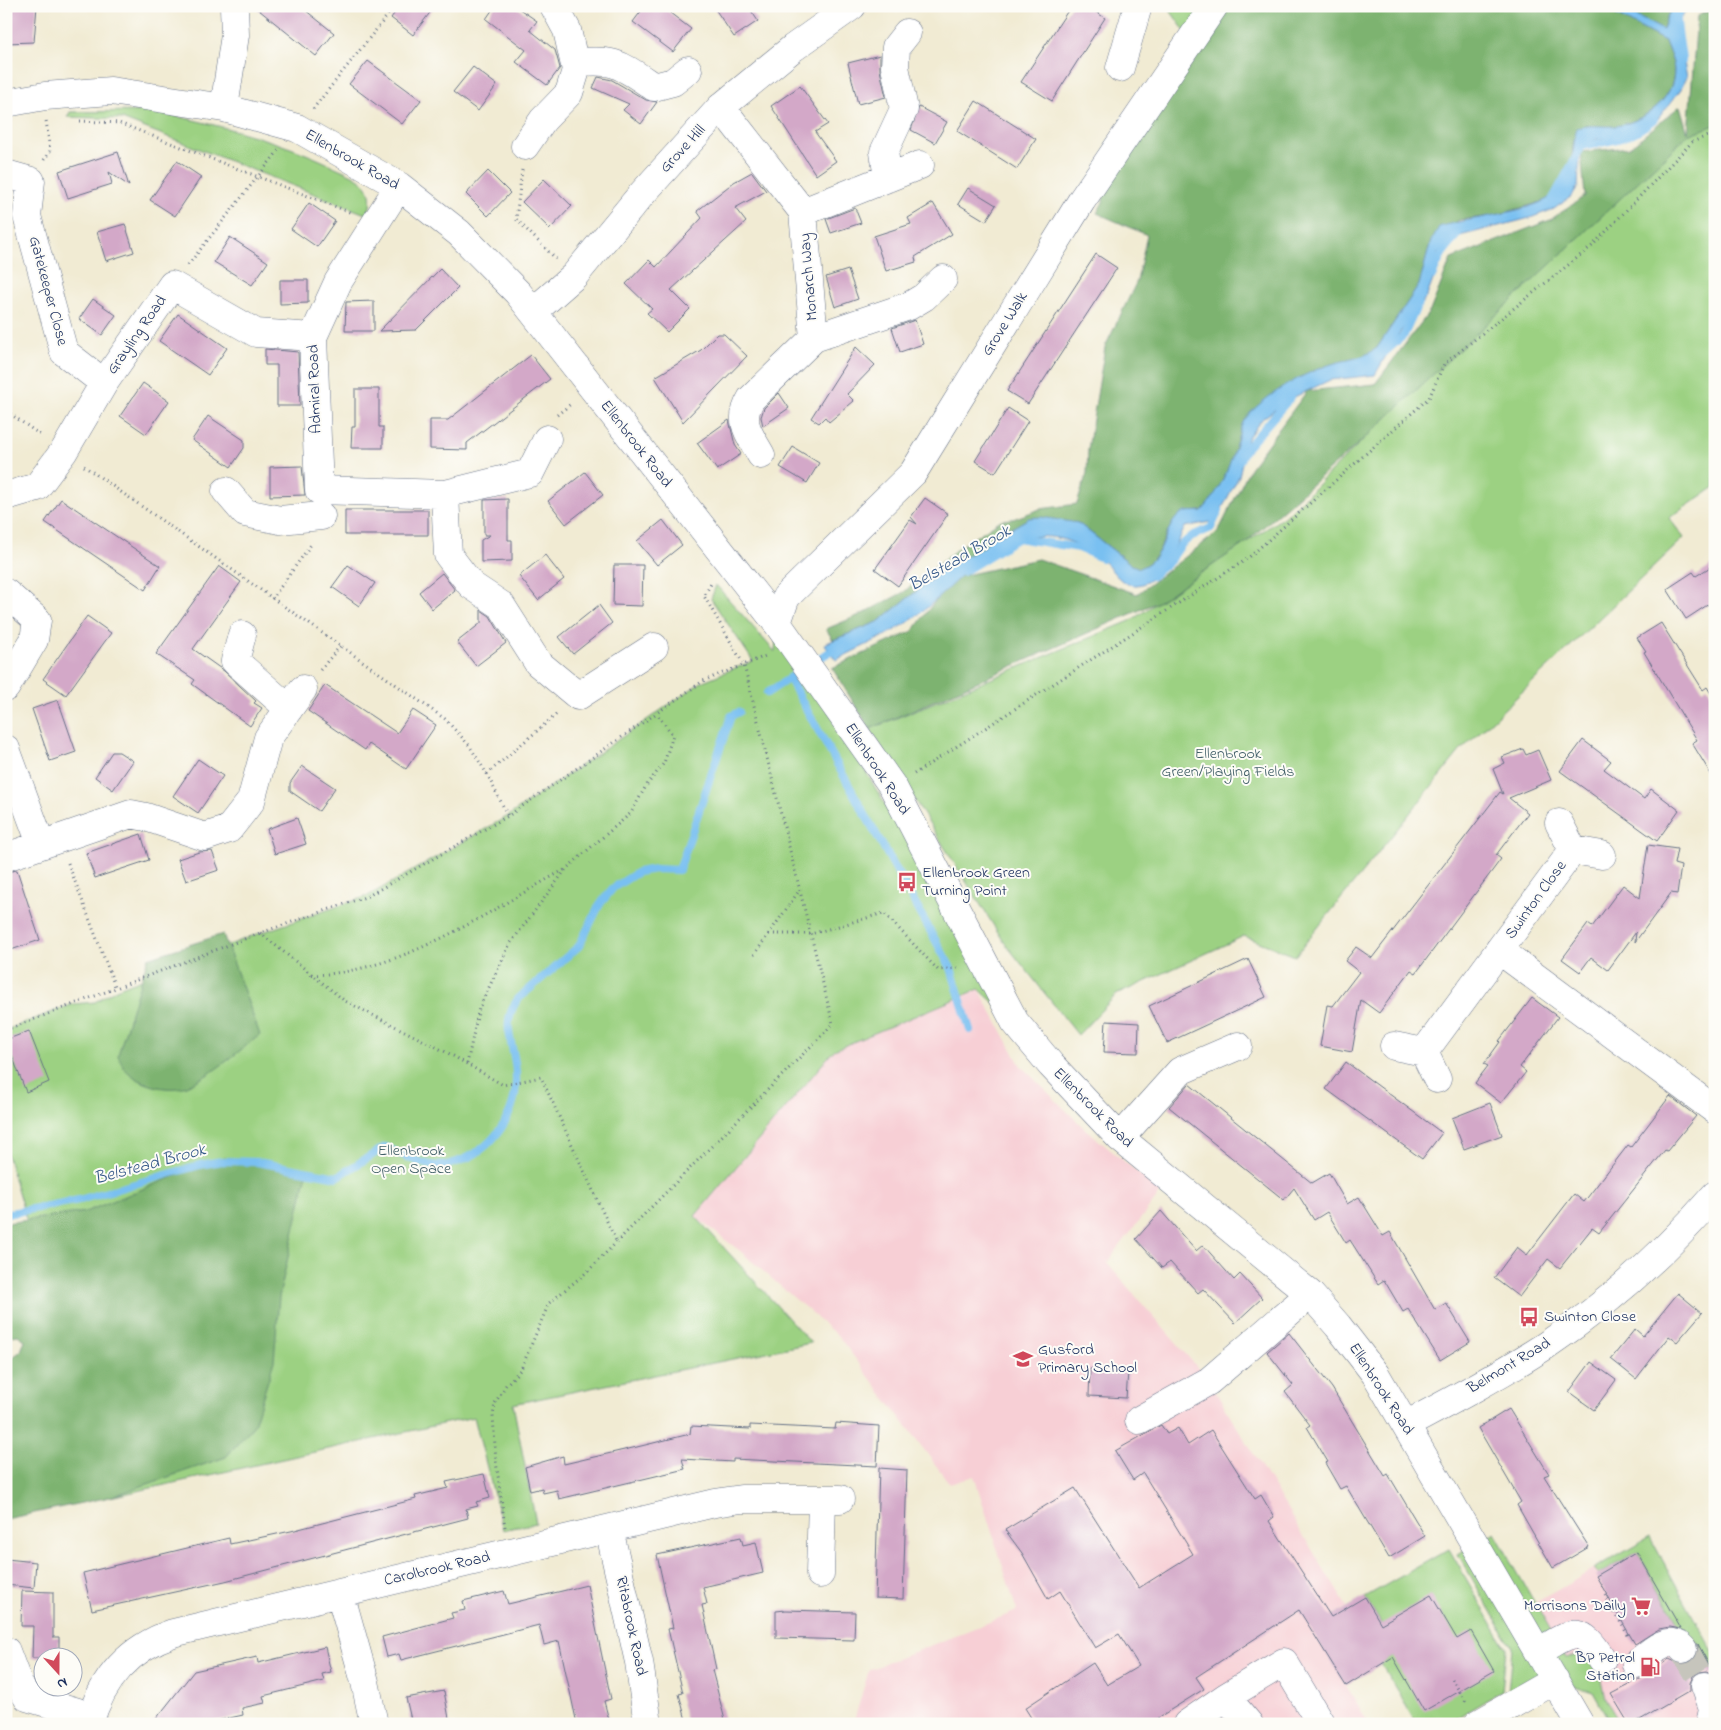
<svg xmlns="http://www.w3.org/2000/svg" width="1721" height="1730" viewBox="0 0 1721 1730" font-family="'Indie Flower',sans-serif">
<rect width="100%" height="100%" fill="#fdfcf7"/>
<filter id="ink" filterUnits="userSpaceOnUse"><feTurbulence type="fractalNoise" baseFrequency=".02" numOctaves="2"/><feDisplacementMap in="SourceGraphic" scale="10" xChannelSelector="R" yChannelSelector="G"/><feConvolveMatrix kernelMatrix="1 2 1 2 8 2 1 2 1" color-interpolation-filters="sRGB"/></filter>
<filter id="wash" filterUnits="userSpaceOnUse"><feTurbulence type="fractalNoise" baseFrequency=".0096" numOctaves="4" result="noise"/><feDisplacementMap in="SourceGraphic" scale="20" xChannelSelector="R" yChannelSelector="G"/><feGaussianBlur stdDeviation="1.12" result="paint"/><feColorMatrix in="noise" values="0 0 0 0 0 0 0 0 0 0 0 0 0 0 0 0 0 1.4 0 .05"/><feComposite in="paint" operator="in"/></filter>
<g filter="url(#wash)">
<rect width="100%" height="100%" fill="#f1ebd3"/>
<!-- built -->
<path fill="#f7cfd5" d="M979 989 1021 1066 1084 1128 1161 1192 1107 1263 1209 1381 1347 1607 1311 1629 1369 1724H1232L1226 1717 1216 1724H853L869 1670 1017 1611 974 1476 950 1484 839 1337 740 1251 694 1216 834 1050Z
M1650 1537 1715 1657V1724H1611L1593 1692 1571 1668 1535 1603Z"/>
<!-- green -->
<path fill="#9cd182" stroke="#5c8070" d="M1167 6H1214L1191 40Z
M152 111C214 124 274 138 331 165 341 170 356 175 364 183 373 191 371 206 368 215L122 119 67 117 70 112Z
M1715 124V487L1669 518 1684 538 1460 751 1295 956 1244 936 1116 995 1078 1035 1004 942 870 729 1130 621 1288 514 1385 418 1688 135Z
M716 585 775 652 777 623 1015 1022 979 989 834 1050 695 1216 811 1343 513 1404 536 1523 503 1530 474 1417 110 1497 6 1152V1030L73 1004 95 1002 116 989 260 933 368 896 508 816 703 681 753 661 711 599Z
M1495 1533 1566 1658 1582 1654 1591 1660 1601 1676 1606 1699 1621 1724H1611L1593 1692 1555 1680 1508 1692 1512 1648 1458 1554Z
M1650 1537 1715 1657V1674L1696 1641 1692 1644 1673 1635 1668 1627 1677 1621 1637 1552 1598 1575 1593 1570Z
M1449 1549 1506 1648 1502 1691 1446 1724H1417L1381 1664 1399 1653 1365 1597Z"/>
<!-- forest -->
<path fill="#7db370" stroke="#4c7167" d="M1216 6H1600L1665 41C1668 50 1674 61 1674 71 1674 100 1643 121 1617 126 1607 127 1595 126 1585 126L1574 138 1570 171 1559 190 1545 201 1493 216 1459 220 1431 241 1419 285 1377 348 1368 356 1333 364 1244 420 1225 478 1214 497 1202 511 1186 512C1180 517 1172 523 1169 529 1160 545 1159 561 1139 568L1132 565 1078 523 1010 527 1000 535 992 537 984 547 952 563 878 622 833 640 826 629 862 614 904 592 957 549 1001 520 1013 519 1040 509 1077 504 1087 473 1088 449 1105 347 1137 281 1147 235 1097 213 1103 202 1104 187Z
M1617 6H1674L1667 17 1663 31Z
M1715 8V125L1688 135 1374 430 1244 544 1158 602 870 729 832 668 913 631 952 578 1038 559 1137 594 1218 532 1250 468 1307 391 1375 384 1430 311 1451 259 1550 220 1585 196 1581 152 1630 147 1680 106 1688 133 1697 16Z
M223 934 260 1035C237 1052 213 1075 186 1086 167 1093 138 1084 125 1069 122 1066 120 1060 118 1055L148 958Z
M223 1157 274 1164 307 1173 279 1297 274 1361 254 1425 226 1457 110 1497 6 1519V1362L21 1351 25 1340 18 1335 6 1337V1223L85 1212Z"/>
<!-- water -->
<path fill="#79c0f1" stroke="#4a78a8" d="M1600 6H1617L1663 30 1667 17 1674 6H1690L1678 20V34L1687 77 1681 89 1657 120 1622 138 1597 139 1585 144 1580 154 1578 186 1572 196 1554 209 1530 218 1452 238 1438 253 1433 280 1427 296 1398 335 1375 375 1330 380 1290 399 1263 418 1248 437 1239 476 1218 516 1210 522 1185 527C1176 546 1156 593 1128 584 1120 582 1112 570 1106 564 1085 544 1055 532 1026 538 975 549 948 596 907 623 885 637 859 648 836 660L824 644 878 622 952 563 984 547 992 537 1000 535 1029 518 1041 517 1078 523 1132 565 1139 568C1169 558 1163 518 1186 512 1191 511 1197 512 1202 511 1220 491 1228 470 1236 444 1239 437 1240 426 1245 419 1264 395 1305 372 1335 363 1350 359 1364 358 1377 348L1419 285 1431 241 1439 227C1469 217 1540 213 1559 190 1563 186 1566 179 1569 173 1575 160 1572 143 1577 128 1590 124 1602 127 1615 126 1642 123 1675 100 1674 70 1674 61 1668 50 1665 41Z"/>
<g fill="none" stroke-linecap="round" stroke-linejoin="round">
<!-- stream -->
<path stroke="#79c0f1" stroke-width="8" d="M1678 6C1674 21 1681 44 1682 61
M1551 202 1582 146C1609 142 1633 138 1654 119
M1432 276 1442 254 1460 231
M1384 353 1404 335 1418 304
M1240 460 1244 451 1291 397
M963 572 1018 538 1079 548 1102 558
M1152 576 1170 561 1181 545 1192 536 1211 528 1219 510
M789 678 951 968 970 1030
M767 693 837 647
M6 1214 79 1200 200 1165 222 1161 257 1162 337 1177 385 1147C399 1153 415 1162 431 1165 439 1167 449 1165 457 1162 493 1150 518 1114 516 1075 516 1044 498 1027 518 999L579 946 600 904 613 888 638 872 655 869 679 870 731 716 739 712"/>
</g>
<g id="blocks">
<!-- building -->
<path fill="#d3a8c8" d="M6 6H37L34 42 6 43Z
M254 6H300L334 33 316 56Z
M400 6H435L413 35 391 18Z
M495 6H515L537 21 530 30 555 50 560 68 547 85 516 62 526 50 486 19Z
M645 6H661L691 29 673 52 633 22Z
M713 6H748L758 21 734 37Z
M1071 6H1087L1105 18 1052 101 1021 82Z
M880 55V70L886 97 858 104 848 63Z
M368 61 421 100 402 124 349 84Z
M473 67 497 85 478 111 453 92Z
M598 77 612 80 646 100 657 102 641 124 623 110 629 104 593 88Z
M800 86 828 124 815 132 836 161 816 175 771 106Z
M976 101 1036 139 1017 169 957 131Z
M919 107 947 122 935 143 911 130Z
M118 152 129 186 109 172 112 184 68 198 59 171Z
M177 161 201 177 175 216 150 200Z
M488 171 510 193 488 216 466 194Z
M752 172 766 191 735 208 746 222 671 290 690 309 667 332 647 313 652 309 626 284 649 260 656 267 702 218 697 211 734 182Z
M544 179 572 206 550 229 522 202Z
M968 188 996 205 986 221 958 204Z
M309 203 335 221 317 247 291 229Z
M933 203 952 234 915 257 916 262 886 271 874 236 911 224 908 218Z
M855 208 861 223 831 233 826 219Z
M125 224 134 252 106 261 97 232Z
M230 237 268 262 252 285 214 262Z
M1096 254 1117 268 1028 404 1007 391Z
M440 269 458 288 416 330 379 331Z
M848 270 858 299 835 307 826 277Z
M280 280H308V303L280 304Z
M93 299 116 315 102 335 79 319Z
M374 301V331H345L346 302Z
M178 314 227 348 208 375 159 341Z
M915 320 923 344 900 352 892 328Z
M717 334H724L747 356 683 422 655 377 701 350Z
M856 347 875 365 847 394 854 401 829 422 825 417 819 423 811 418Z
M265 349 298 352 300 406H277V365H265Z
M531 355 550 379 467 443V450L430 449V420H448Z
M143 383 169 401 146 434 120 416Z
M355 389H379V427H383V448H351L352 427H355Z
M779 393 789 408 763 426 761 417 764 408Z
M1008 408 1028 421 995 473 975 461Z
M208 416 244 440V448L231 467 192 440Z
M729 420 735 445 741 454 717 470 697 443Z
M793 447 819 463 807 483 780 467Z
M302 466 305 495 270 496V467Z
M585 472 603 495 566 524 548 501Z
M925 498 948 514 898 586 875 569 910 520 917 524 911 517Z
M61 499 160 566 145 590 45 522Z
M508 499V540H512V561L481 562V540L490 535H484V500Z
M345 510H428V535H345Z
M663 520 682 545 657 565 637 541Z
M545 555 564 579 538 600 519 576Z
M1715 564V600L1686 619 1667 589 1693 572 1696 576Z
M348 565 375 583 359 606 332 587Z
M614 565H643L642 606 613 605Z
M219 566 241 582 193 649 224 671 256 701 254 703 262 708 250 726 192 684 195 680 156 654Z
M442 573 455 590 432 609 419 592Z
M599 605 612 623 573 654 559 637Z
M481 610 490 616 506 643 476 666 457 642 481 623Z
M87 616 111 633 66 695 43 679Z
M1661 623 1703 690 1707 687 1715 700V781L1692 743 1697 740 1644 652 1646 651 1637 638Z
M325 685 397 733 413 710 436 725 406 769 369 744 365 750 308 711Z
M58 700 76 752 50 761 32 709Z
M1583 740 1611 761 1604 769 1644 799 1651 789 1679 810 1657 841 1560 771Z
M1523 749 1526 755 1538 750 1551 780 1509 798 1528 813 1496 855 1501 859 1416 973 1411 970 1379 1013 1361 1000 1352 1052 1320 1046 1327 1005 1333 1006 1359 972 1345 961 1356 947 1372 958 1500 792 1503 794 1493 769 1505 763 1502 757Z
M112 752H119L133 761 113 790 95 777Z
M198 759 223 776 198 813 173 796Z
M302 766 335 788 319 811 290 791V783Z
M297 818 306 844 275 854 267 829Z
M141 834 149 860 95 878 86 853Z
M1648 845 1677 849 1674 864 1681 866 1677 894 1671 893 1635 942 1636 932 1608 970 1591 957 1580 972 1562 959 1588 924 1592 927 1623 885 1640 898Z
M212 851 219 870 186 881 178 859 199 852Z
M17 870 40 940 11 950 6 936V872Z
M1248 959 1266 997 1167 1043 1149 1006Z
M1532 998 1558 1017 1520 1067 1526 1072 1501 1103 1475 1083 1488 1066 1484 1064 1500 1042 1499 1041Z
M1106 1021 1139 1023 1138 1053 1104 1052Z
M29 1031 49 1082 26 1092 6 1040Z
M1346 1062 1442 1133 1422 1159 1326 1089Z
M1189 1084 1312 1183 1329 1173 1347 1204 1359 1197 1383 1236 1390 1232 1435 1310 1446 1303 1470 1342 1440 1360 1408 1309 1403 1312 1384 1280 1378 1284 1350 1240 1346 1243 1327 1212 1314 1220 1294 1188 1284 1200 1169 1107Z
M1670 1096 1696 1116 1667 1151 1665 1150 1599 1233 1592 1228 1560 1268 1548 1259 1519 1297 1494 1278 1517 1247 1527 1255 1574 1194 1584 1202 1628 1145 1631 1147Z
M1490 1103 1502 1135 1464 1149 1452 1118Z
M1161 1211 1196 1251 1203 1245 1234 1280 1240 1274 1262 1298 1235 1323 1203 1289 1198 1293 1170 1262 1162 1268 1136 1239Z
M1678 1293 1702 1313 1677 1342 1669 1336 1636 1379 1611 1359 1635 1329 1643 1336Z
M1289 1333 1332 1388 1385 1476 1388 1474 1425 1536 1389 1558 1346 1486 1340 1489 1325 1463 1328 1462 1307 1427 1310 1425 1285 1392 1293 1385 1267 1352Z
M1591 1362 1616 1380 1594 1410 1569 1392Z
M1090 1369 1128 1372 1126 1398 1089 1396Z
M1509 1409 1549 1474 1544 1476 1589 1547 1553 1568 1517 1505 1521 1502 1478 1428Z
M836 1423 879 1426 877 1466 733 1459V1462L682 1459 685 1469 559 1499 557 1490 543 1493 542 1488 530 1491 525 1467 563 1456 564 1464 637 1447 690 1434 691 1426 750 1429V1425L835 1429Z
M1161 1425 1167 1434 1178 1428 1188 1445 1211 1430 1255 1499 1261 1495 1274 1517 1269 1521 1331 1617 1365 1597 1381 1624 1431 1595 1457 1639 1471 1631 1494 1671 1424 1711 1393 1657 1346 1686 1299 1610 1196 1677 1204 1689 1148 1724H1035L1025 1708 1093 1663 1107 1685 1139 1666 1119 1634 1095 1648 1060 1591 1048 1599 1022 1553 1005 1530 1075 1488 1139 1588 1193 1554 1143 1473 1133 1480 1115 1451Z
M879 1468 907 1470 903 1599 875 1598Z
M484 1474 490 1498 476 1502 478 1506 466 1509 468 1518 225 1581 92 1610 83 1573 229 1538 230 1544 291 1531 416 1499 415 1496 448 1488 446 1482Z
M741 1537 743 1545 756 1542 763 1573 703 1587 707 1604 702 1605 716 1669 712 1670 726 1724H687L679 1694 683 1693 668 1629 673 1628 657 1555Z
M1637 1552 1681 1629 1670 1627 1659 1629 1635 1644 1596 1576Z
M6 1559 36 1562 34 1588 6 1585Z
M587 1585 611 1699 604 1701 610 1724H577L559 1641 544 1645 539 1625 401 1660 399 1654 387 1657 382 1637 453 1618 451 1613 465 1610 463 1601 504 1591 508 1604Z
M22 1591 53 1592V1637H59V1658H32L33 1626H21Z
M786 1610 855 1612 854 1640 776 1638V1611Z
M1698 1644 1714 1674 1707 1671 1699 1672 1693 1676 1690 1683V1691L1633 1724H1629L1611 1694 1646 1676 1669 1659 1680 1664 1689 1663 1695 1659 1698 1651Z
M325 1647 331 1672 322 1674 324 1681 263 1696 265 1703 242 1708 243 1715 203 1724H152L194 1671 257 1657 258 1663Z
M444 1691 450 1724H412L406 1698Z"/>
</g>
</g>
<g filter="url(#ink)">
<use href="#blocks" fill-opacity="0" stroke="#667187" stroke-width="1"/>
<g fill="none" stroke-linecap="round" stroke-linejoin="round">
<!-- minor-tunnel -->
<path stroke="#c6c5bc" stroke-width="28" stroke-dasharray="28 14" stroke-linecap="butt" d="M1683 1649 1705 1686"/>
<defs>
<path id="minor" d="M575 63C615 58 621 65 654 87L673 82 688 70
M1120 68 1138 6
M6 103 45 96 111 91 224 108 297 128 399 186 459 233 518 293 777 623 893 787 1015 1022 1051 1065 1120 1138 1310 1294 1338 1326 1376 1375 1580 1724
M721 107 803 212 814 338 751 399C737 422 750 435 761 455
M224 108 235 35 234 6
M525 146 543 120 569 93 576 70 567 30 554 6
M6 174 31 181 27 216 64 352 104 383
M888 178 884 152 904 109 895 67 896 47 907 33
M399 186 338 282 313 337 319 490 445 494 448 555 471 585 501 605 538 663 578 696 654 647
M803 212 920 165
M533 312 574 276 641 195 721 107 793 48 852 6
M814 338 909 306 924 297 943 279
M226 491 245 513 280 520 321 516
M445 494 530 473 547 439
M6 496 37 487 64 451 104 383 172 285 256 333 313 337
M6 593 37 620 34 640 6 687
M777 623 786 597 913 473 1082 200 1214 6
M242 635 235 661 289 709
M6 749 41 844
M1559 823 1573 850 1602 855
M6 857 131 814 146 817 205 837 229 829 251 801 268 738 303 689
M1499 950 1715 1110
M1394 1046 1424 1052 1437 1079
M1424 1052 1573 850
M1120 1138 1180 1071 1238 1046
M1139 1420 1209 1381 1310 1294
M1406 1425C1453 1400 1500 1375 1545 1346 1608 1304 1665 1253 1715 1195
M609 1529 639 1662 648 1724
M820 1574 822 1499
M340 1593 365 1682 374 1724
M6 1651 18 1683 27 1697 91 1716
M1538 1652C1570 1634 1579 1621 1602 1659
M1636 1664C1648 1654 1669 1632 1683 1649
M1705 1686 1713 1708 1710 1724
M1226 1697 1284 1662 1321 1724
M89 1724C102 1679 129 1648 173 1633L715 1503 741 1499H840
M1187 1724 1226 1697 1249 1724
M1478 1724 1555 1680"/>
</defs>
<!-- minor casing -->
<use href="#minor" stroke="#667187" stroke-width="29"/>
<!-- path -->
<path stroke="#667187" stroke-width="3" stroke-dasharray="1 4" stroke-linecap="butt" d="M313 109 395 6
M80 121 119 123 352 213
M44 160 50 151 46 120
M522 170 516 219 556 259
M188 265 279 150
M6 411 42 436
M557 415 572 403
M84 466 445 719 469 745 487 774 508 816
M272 599 312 543
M320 670 341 645
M487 774 559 712
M914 774 1247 559 1429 398 1444 364 1592 246 1692 142 1715 133
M68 863 116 989
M260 933 345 1001 448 1053 503 1085 541 1077 616 1241
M769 934H811L884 913 938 970 958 968
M754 955 799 891
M312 975C405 972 486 912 564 870
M6 1030 260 933 368 896 508 816 703 681 768 655
M467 1064 479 1008 510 944 567 868 631 813 646 786 664 763 673 735 657 714
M505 1527 496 1461 493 1416 495 1403 506 1385 521 1369 549 1303 587 1272 833 1024 744 665 704 596 712 582
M1605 1595 1629 1637
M1452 1679 1466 1702"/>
<!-- minor -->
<use href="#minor" stroke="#fff" stroke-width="28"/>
</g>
</g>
<!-- icons -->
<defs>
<symbol id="bus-bare" viewBox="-9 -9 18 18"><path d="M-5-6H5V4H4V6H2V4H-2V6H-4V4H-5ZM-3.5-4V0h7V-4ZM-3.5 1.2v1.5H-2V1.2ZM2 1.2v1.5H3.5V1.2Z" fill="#d1495b" stroke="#fdfcf7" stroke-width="2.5" paint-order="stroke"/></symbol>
<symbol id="school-bare" viewBox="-9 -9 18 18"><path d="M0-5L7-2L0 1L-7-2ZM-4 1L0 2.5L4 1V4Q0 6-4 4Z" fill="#d1495b" stroke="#fdfcf7" stroke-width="2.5" paint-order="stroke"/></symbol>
<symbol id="supermarket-bare" viewBox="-9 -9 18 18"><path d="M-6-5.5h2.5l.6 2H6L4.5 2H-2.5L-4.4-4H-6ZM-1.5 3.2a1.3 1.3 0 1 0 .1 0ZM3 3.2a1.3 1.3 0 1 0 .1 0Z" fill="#d1495b" stroke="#fdfcf7" stroke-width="2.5" paint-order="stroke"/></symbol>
<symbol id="fuel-bare" viewBox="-9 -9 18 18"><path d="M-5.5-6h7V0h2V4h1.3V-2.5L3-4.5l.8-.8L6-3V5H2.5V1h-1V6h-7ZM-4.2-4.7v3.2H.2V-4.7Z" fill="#d1495b" stroke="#fdfcf7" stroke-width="2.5" paint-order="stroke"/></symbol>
</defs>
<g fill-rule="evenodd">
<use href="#bus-bare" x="893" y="868" width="28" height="28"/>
<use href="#bus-bare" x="1515" y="1303" width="28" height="28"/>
<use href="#school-bare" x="1009" y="1345" width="28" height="28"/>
<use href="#supermarket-bare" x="1627" y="1592" width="28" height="28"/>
<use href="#fuel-bare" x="1636" y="1653" width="28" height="28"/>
</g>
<g text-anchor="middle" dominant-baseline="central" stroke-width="4" stroke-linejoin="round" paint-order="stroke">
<!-- street labels -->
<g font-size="16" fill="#1b2f5e" stroke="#fdfcf7">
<text transform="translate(683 149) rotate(-47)">Grove Hill</text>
<text transform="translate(352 160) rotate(30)">Ellenbrook Road</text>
<text transform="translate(809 277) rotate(-95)">Monarch Way</text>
<text transform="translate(48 291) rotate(75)">Gatekeeper Close</text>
<text transform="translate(1005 324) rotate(-58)">Grove Walk</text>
<text transform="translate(137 335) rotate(-55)">Grayling Road</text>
<text transform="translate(315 389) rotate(-92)">Admiral Road</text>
<text transform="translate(636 444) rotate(52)">Ellenbrook Road</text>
<text transform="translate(877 769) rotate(57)">Ellenbrook Road</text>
<text transform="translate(1536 900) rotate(-54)">Swinton Close</text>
<text transform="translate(1093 1108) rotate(45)">Ellenbrook Road</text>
<text transform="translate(1509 1366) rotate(-31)">Belmont Road</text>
<text transform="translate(1381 1389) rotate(57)">Ellenbrook Road</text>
<text transform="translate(437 1569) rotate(-13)">Carolbrook Road</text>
<text transform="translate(631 1626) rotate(78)">Ritabrook Road</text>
</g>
<!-- park labels -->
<g font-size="16" fill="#426069" stroke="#fdfcf7">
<text x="1228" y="754">Ellenbrook<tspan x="1228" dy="18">Green/Playing Fields</tspan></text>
<text x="411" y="1151">Ellenbrook<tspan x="411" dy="18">Open Space</tspan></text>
</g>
<!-- poi labels -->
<g font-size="16" fill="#1b2f5e" stroke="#fdfcf7" text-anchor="start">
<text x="922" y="873">Ellenbrook Green<tspan x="922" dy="18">Turning Point</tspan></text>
<text x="1544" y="1317">Swinton Close</text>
<text x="1038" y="1350">Gusford<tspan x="1038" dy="18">Primary School</tspan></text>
<text x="1626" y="1606" text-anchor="end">Morrisons Daily</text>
<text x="1635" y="1658" text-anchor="end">BP Petrol<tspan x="1635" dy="18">Station</tspan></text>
</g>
<!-- water labels -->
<g font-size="18" font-style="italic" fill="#375a8a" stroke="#fdfcf7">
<text transform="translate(960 559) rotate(-30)">Belstead Brook</text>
<text transform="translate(150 1165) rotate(-15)">Belstead Brook</text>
</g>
</g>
<!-- margin -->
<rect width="1721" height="1730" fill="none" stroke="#fdfcf7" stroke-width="25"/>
<!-- north arrow -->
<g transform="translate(58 1672) rotate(159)"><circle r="24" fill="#fdfcf7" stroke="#a3aaba"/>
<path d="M0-4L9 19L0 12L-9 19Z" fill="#d1495b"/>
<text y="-8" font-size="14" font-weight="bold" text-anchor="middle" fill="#1b2f5e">N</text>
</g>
</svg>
